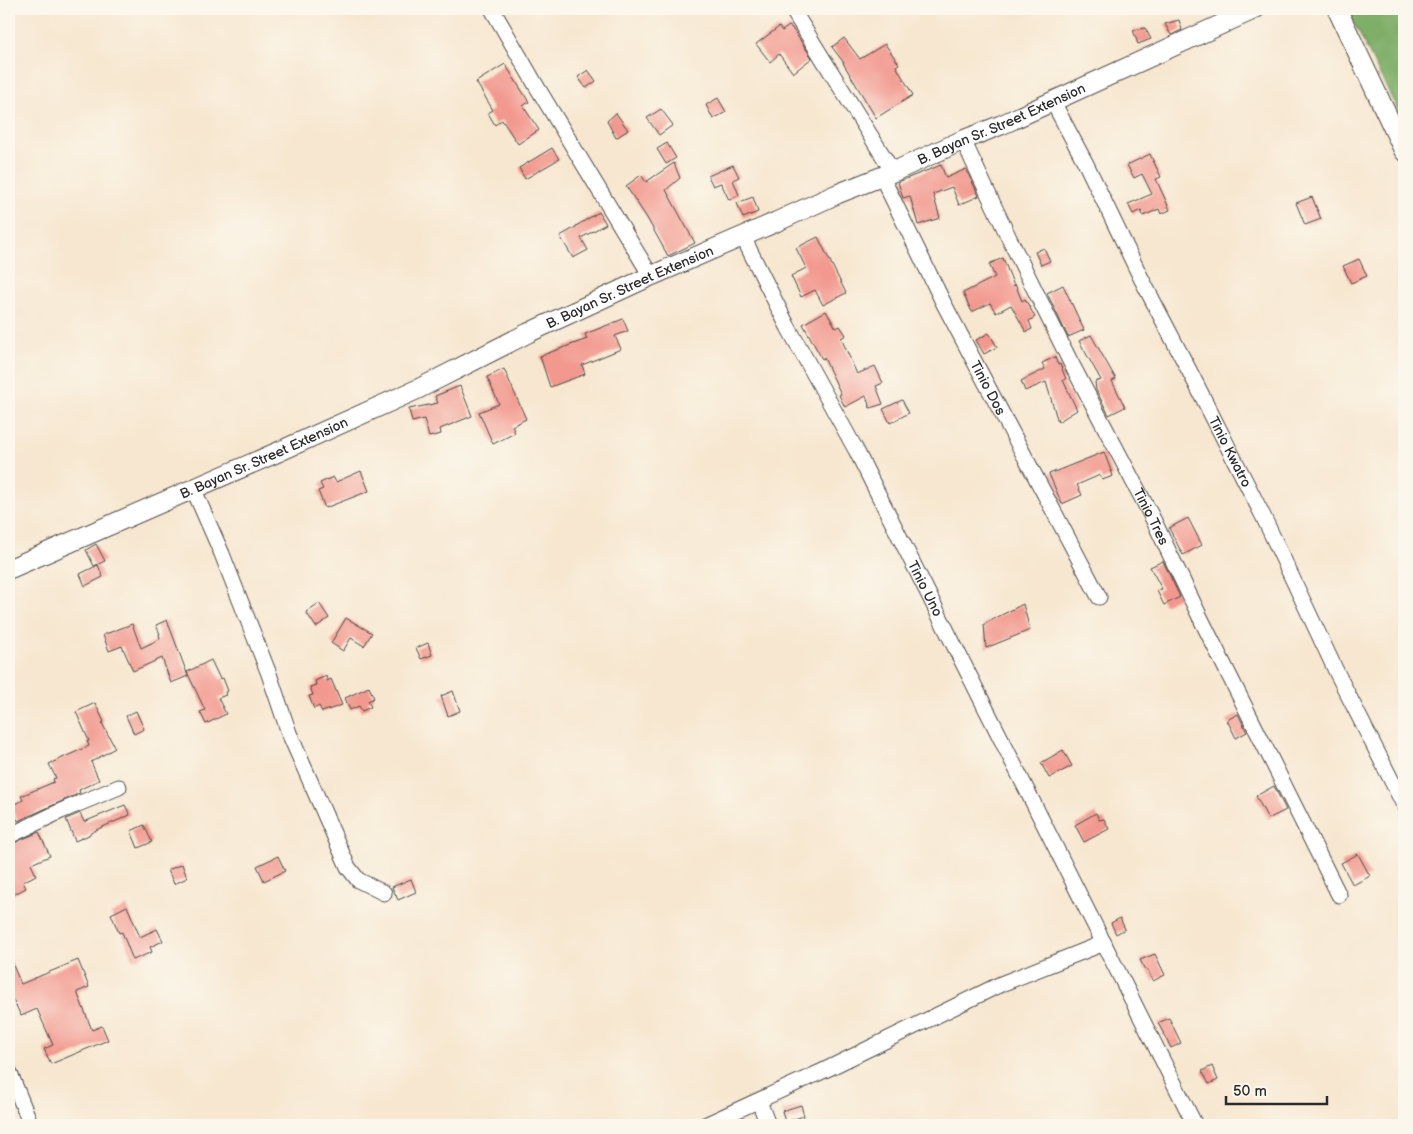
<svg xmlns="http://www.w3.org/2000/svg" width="1413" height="1134" viewBox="0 0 1413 1134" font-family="'Balsamiq Sans',sans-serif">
<rect width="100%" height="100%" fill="#fbf7ec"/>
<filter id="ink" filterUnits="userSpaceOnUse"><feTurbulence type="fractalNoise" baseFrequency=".02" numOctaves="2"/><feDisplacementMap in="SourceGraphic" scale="10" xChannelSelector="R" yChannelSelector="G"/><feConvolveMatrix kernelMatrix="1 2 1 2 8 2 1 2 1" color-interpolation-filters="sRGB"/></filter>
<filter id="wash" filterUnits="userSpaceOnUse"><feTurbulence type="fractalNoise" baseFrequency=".0096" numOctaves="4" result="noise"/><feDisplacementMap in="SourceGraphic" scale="20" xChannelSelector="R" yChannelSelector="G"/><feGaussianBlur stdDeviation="1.12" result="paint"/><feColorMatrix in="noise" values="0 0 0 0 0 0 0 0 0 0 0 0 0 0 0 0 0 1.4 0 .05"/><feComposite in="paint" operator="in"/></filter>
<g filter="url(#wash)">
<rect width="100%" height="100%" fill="#f7e7d0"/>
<!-- forest -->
<path fill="#7eae68" stroke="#546c4a" d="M1347 9H1404V123Z"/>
<g id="blocks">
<!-- building -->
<path fill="#f2988e" d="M1179 20 1182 30 1171 35 1165 24Z
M789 26 792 28 812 58 793 73 779 54 770 62 756 44 779 27 782 31Z
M1145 28 1151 39 1138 44 1133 30Z
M844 38 860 59 885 44 899 64 896 66 913 95 876 118 843 63H844L832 47Z
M505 64 529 102 523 106 539 130 518 144 502 120 495 125 488 113 493 110 476 82Z
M588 70 596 81 586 88 578 77Z
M718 98 726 112 713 119 706 105Z
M661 109 673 125 659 135 647 118Z
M616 113 628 130 616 138 607 121Z
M667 143 676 158 666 164 657 149Z
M552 148 559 159 525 179 519 168Z
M1150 154 1161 177 1156 179 1170 210 1161 214 1159 209 1143 216 1141 210 1133 214 1128 204 1152 194 1142 174 1134 178 1127 165Z
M674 163 680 178 666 190 695 243 668 256 647 218 626 186 641 175 646 182Z
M733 165 739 177 733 180 739 195 729 200 721 183 713 186 708 176Z
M941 165 946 178 966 169 979 196 959 205 952 187 933 194 940 218 918 225 910 196 903 198 898 182Z
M753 197 758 212 743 218 737 203Z
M1312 197 1321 219 1305 225 1296 203Z
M599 212 606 224 581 238 588 250 573 258 560 236 576 227V226Z
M818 237 846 293 823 305 815 290 801 297 791 276 806 268 796 248Z
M1044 248 1050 261 1041 265 1035 252Z
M1003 258 1014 286 1015 284 1022 301 1025 299 1035 317 1029 321 1032 329 1026 332 1011 305 996 313 990 303 972 312 963 293 995 277 989 264Z
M1359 259 1367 276 1351 283 1343 266Z
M1063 285 1084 330 1068 337 1047 293Z
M826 311 836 328 840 326 846 335 841 338 857 374 875 366 883 383 876 386 883 404 870 408 866 396 845 407 839 395 841 394 824 358 822 359 803 324Z
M623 319 628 331 615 336 621 349 582 365 585 374 550 387 540 356 587 339 585 334Z
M989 333 997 347 984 354 976 340Z
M1091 335 1116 379 1112 381 1125 407 1109 415 1096 390 1095 382 1101 380 1079 341Z
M1055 357 1058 365 1060 364 1066 379 1063 380 1077 410 1058 422 1046 382 1025 391 1021 381 1045 369 1042 363Z
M504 369 526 419 512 426 515 433 493 444 479 412 499 404 487 377Z
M460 386 472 416 440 429 441 434 429 437 424 419 412 422 409 409 438 403 435 396Z
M902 400 909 413 890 423 883 409Z
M1104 452 1113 476 1102 480 1100 475 1077 485 1082 495 1062 504 1049 474Z
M361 471 369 491 325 508 318 491 323 489 320 483 333 477 336 482Z
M1188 518 1202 545 1183 555 1169 528Z
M96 544 105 561 94 566 86 550Z
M1163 561 1180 597 1164 605 1157 591 1162 589 1150 567Z
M98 565 103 577 85 586 80 574Z
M319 603 329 618 316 627 306 612Z
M1023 604 1030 630 986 648 984 624Z
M346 618 372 633 364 646 351 638 343 651 331 643Z
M167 620 188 676 171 683 162 658 133 671 122 646 109 651 103 635 132 624 141 648 160 639 159 634H160L156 625Z
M428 643 432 655 421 659 416 648Z
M211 660 220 679 223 678 228 691 225 692 226 695 218 698 226 714 206 724 200 712 205 710 187 672Z
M326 676 327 681 331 679 342 705 322 712 319 706 314 709 309 696 313 695 310 687 316 685 315 681Z
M369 687 374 698 368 701 371 707 362 711 359 706 350 710 345 698Z
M453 691 460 711 448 716 441 696Z
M95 703 104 722 102 723 115 748 91 762 99 780 79 790 80 793 18 821 10 806 23 800 21 796 54 782 53 779 56 778 49 764 89 746 87 741H89L76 712Z
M136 711 144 729 134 734 126 716Z
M1238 714 1247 732 1236 738 1227 720Z
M1063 750 1072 766 1049 778 1041 763Z
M1274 786 1286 810 1268 819 1256 796Z
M125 805 130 815 98 829 89 834V835L75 841 66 819 80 813 84 822Z
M1096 813 1099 820 1104 819 1109 829 1084 842 1075 825Z
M144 825 152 842 138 848 131 831Z
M39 832 50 856 31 864 36 875 23 882 26 888 9 897V845Z
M1358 854 1370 876 1353 885 1341 863Z
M278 856 285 871 264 881 257 866Z
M182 864 187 878 174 884 168 870Z
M411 879 416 892 398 900 392 887Z
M127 906 140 937 157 929 163 941 150 947 152 952 133 960 122 932 119 933 111 914Z
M1120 918 1125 929 1116 934 1111 923Z
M1155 954 1165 975 1153 981 1147 969 1145 970 1140 960Z
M9 956 21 984 78 960 89 987 77 992 92 1030 102 1026 108 1040 51 1064 44 1049 53 1045 37 1009 21 1016 14 1001 9 1003Z
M1169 1018 1181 1043 1171 1048 1158 1023Z
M1212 1066 1218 1080 1209 1084 1202 1071Z
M801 1105 804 1116 785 1122 782 1111Z"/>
</g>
</g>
<g filter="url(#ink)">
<use href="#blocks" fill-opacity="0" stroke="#4a4744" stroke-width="1"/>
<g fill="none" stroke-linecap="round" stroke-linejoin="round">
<defs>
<g id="minor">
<path d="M492 9 537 87 651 276"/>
<path d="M792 9 893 172"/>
<path id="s1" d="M1053 102 1086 164 1141 278 1193 378 1263 516 1336 671 1404 805"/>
<path id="s2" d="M963 140 1009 238 1070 361 1153 519 1199 615 1339 895"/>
<path id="s3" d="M882 177 943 302 1099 597"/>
<path id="s4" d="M743 237 788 327 856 450 1195 1125"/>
<path d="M193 488 222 554 269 674 289 733 348 867 358 880 384 893"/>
<path d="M9 836 61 811 119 787"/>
<path d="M9 1071 31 1125"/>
<path d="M759 1101 768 1125"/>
<path d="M705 1125 825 1070 1001 984 1104 943"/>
</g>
<g id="tertiary">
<path d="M1337 9 1404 151"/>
<path id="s5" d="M9 569 278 452 418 389 528 333 651 276 776 222 837 194 893 172 963 140 1001 125 1255 9"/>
</g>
</defs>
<!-- minor casing -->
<use href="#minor" stroke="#4a4744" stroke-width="17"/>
<!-- tertiary casing -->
<use href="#tertiary" stroke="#4a4744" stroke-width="21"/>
<!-- minor -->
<use href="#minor" stroke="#fff" stroke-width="15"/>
<!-- tertiary -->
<use href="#tertiary" stroke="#fff" stroke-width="19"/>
</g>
</g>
<g text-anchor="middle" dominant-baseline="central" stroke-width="4.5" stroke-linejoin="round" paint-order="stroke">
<!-- street labels -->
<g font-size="14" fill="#2b2b2b" stroke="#fbf7ec">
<text stroke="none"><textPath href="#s5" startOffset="1088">B. Bayan Sr. Street Extension</textPath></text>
<text stroke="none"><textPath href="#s5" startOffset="682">B. Bayan Sr. Street Extension</textPath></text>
<text stroke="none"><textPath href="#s3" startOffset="236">Tinio Dos</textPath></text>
<text stroke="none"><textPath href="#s1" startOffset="392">Tinio Kwatro</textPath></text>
<text stroke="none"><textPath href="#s5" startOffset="278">B. Bayan Sr. Street Extension</textPath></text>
<text stroke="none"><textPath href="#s2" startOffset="421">Tinio Tres</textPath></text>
<text stroke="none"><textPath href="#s4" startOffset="396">Tinio Uno</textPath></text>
</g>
</g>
<!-- margin -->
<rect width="1413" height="1134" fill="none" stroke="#fbf7ec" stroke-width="30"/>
<!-- scale -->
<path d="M1226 1096v8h101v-8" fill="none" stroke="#2b2b2b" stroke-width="2.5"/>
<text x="1233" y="1096" font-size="15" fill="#2b2b2b" stroke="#fbf7ec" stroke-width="4" paint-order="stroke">50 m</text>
</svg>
